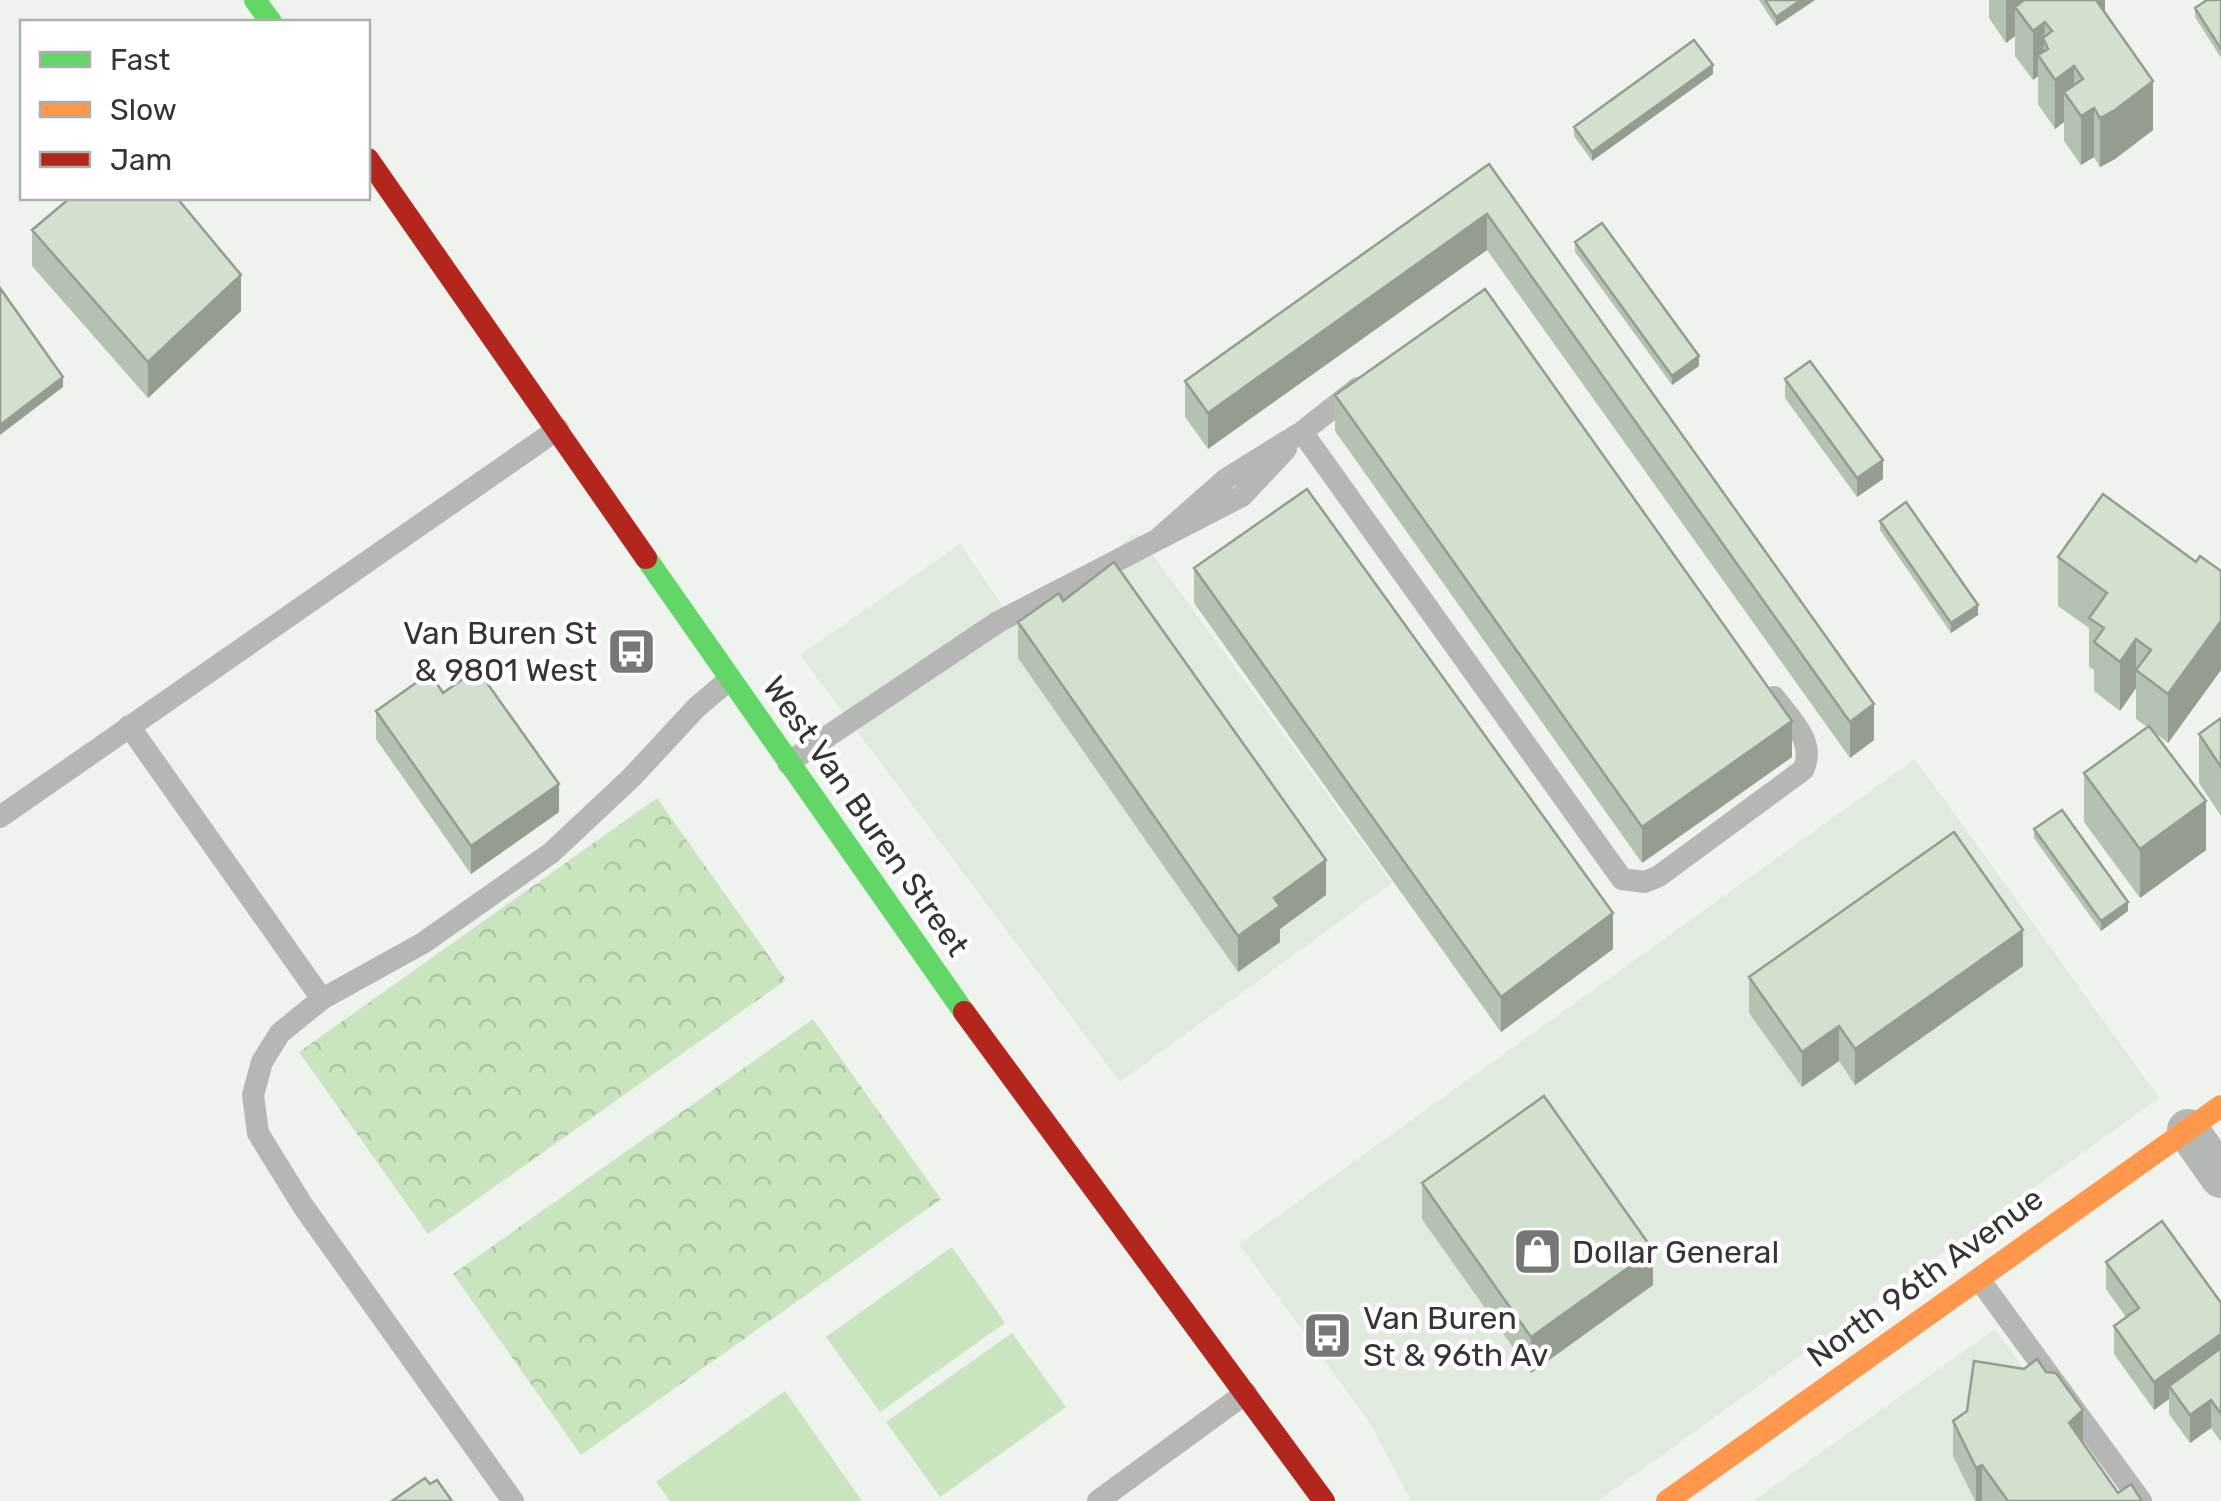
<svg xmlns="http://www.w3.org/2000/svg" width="2221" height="1501" viewBox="0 0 2221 1501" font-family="Rubik,sans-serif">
<defs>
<pattern id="park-crowns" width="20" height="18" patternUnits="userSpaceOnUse" patternTransform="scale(2.5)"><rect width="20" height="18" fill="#cae4c0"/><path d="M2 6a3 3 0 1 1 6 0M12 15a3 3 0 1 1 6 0" fill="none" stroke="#aec4a5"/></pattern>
</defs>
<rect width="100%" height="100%" fill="#eff3ee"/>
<!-- built -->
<path fill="#e1eade" d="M1137 533 1392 883 1120 1082 800 655 960 544 1014 622Z
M1915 759 2159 1098 1598 1501H1411L1370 1423 1239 1244Z
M1995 1329 2121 1501H1753Z"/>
<!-- grass -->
<path fill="#cae4c0" d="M952 1247 1005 1323 880 1412 826 1337Z
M1012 1333 1066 1407 940 1497 886 1422Z
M785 1391 862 1501H670L656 1482Z"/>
<!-- park -->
<path fill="url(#park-crowns)" d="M657 798 786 980 428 1234 299 1052Z
M813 1019 941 1199 581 1455 453 1274Z"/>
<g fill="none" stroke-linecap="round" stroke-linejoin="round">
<!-- lane -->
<path stroke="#b5b7b4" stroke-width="22" d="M1302 432 1622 879 1645 882 1659 876 1803 770C1817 742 1790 719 1774 697
M1158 539 1226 479 1302 432 1358 388
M129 726 322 999 280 1033 262 1062 253 1095 258 1133 303 1206 513 1501
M788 763 998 622 1242 496 1286 449
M0 817 558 429
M322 999 423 943 551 853 632 777 697 707 729 680
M1979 1279 2141 1501
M1098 1501 1246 1393"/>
<!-- street -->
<path stroke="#b5b7b4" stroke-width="42" d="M2188 1130 2221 1177"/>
<!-- fast -->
<path stroke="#63d668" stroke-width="22" d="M255 0 271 22
M646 558 964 1012"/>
<!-- slow -->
<path stroke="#ff974d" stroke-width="22" d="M1667 1501 2221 1106"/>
<!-- jam -->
<path stroke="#b3261e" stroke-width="22" d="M368 159 646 558
M964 1012 1324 1501"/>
</g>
<!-- wall -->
<path fill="#b5c1b1" d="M1759 0H1815L1776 26Z
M1989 0H2105V13L2153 130 2115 159 2100 167 2094 157 2081 165 2064 141V122L2055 129 2038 104V76L2033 80 2015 56V36L2006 43 1989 18Z
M2221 0V58L2195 17V8Z
M1713 74 1592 161 1574 136V127Z
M1489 164 1874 740 1850 758 1487 250 1208 449 1185 417V381Z
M32 230 241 311 148 398 32 266Z
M1575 242 1699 366 1672 385 1575 252Z
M1785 379 1883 479 1857 497 1785 398Z
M1335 395 1792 757 1642 863 1335 431Z
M1880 521 1978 615 1951 633 1880 530Z
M2058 557 2196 562 2221 571V670L2168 743 2154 732 2206 850 2140 898 2084 822V773L2147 727 2136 719V688L2120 711 2094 691V670L2089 667V628L2058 606Z
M1194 568 1613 949 1501 1032 1194 603Z
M1063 601 1326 895 1280 929V942L1238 972 1018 658V622Z
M443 693 559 812 471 874 376 739V711Z
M2221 718V816L2199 783V734Z
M2034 829 2128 911 2101 931 2034 838Z
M2023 966 1855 1085 1839 1061 1802 1087 1749 1013V977Z
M1422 1183 1653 1285 1531 1373 1422 1219Z
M2106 1262 2221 1303V1442L2211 1428 2190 1443 2169 1414V1399L2154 1410 2114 1354V1326L2126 1317 2106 1289Z
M1323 1324 1343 1348 1336 1353 1323 1333Z
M2046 1372 2083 1443 2118 1493 2142 1501H1975L1953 1456V1421Z"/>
<!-- shaded-wall -->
<path fill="#949d90" d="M1801 0H1815L1776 26V17Z
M2006 0H2025L2015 7V36L2006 43Z
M2096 0H2105V43Z
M2045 22 2043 63 2038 55V76L2033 80V31Z
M1713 65V74L1592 161V152Z
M2074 66V107L2064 92V122L2055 129V80Z
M2153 81V130L2115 159 2100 167V118Z
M2094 108V157L2081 165V116Z
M1487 214V250L1208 449V413Z
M241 275V311L148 398V362Z
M1699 356V366L1672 385V376Z
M63 377V387L0 435V425Z
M1883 460V479L1857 497V478Z
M1978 605V615L1951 633V623Z
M2221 621V670L2168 743V694Z
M2136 639V688L2120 711V662Z
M1874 704V740L1850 758V722Z
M1792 721V757L1642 863V827Z
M559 784V812L471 874V846Z
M2206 801V850L2140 898V849Z
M1326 860V895L1280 929V942L1238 972V936L1274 898Z
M2128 902V911L2101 931V921Z
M1613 913V949L1501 1032V997Z
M2023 930V966L1855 1085V1049Z
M1839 1026V1061L1802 1087V1052Z
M1653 1250V1285L1531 1373V1337Z
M2221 1334V1362L2169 1386V1399L2154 1410V1382Z
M1343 1338V1348L1336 1353V1343Z
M2211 1400V1428L2190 1443V1415Z
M2083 1410V1446L2069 1423Z
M1982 1465V1501H1976V1468Z"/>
<!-- building -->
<path fill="#d3e0ce" stroke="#949d90" stroke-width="2.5" d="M1765 0H1801L1776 17Z
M2024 0H2096L2153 81 2115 110 2100 118 2094 108 2081 116 2064 92 2083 79 2074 66 2055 80 2038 55 2048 49 2043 38 2052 31 2045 22 2033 31 2015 7Z
M2207 0H2221V49L2195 8Z
M1694 40 1713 65 1592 152 1574 127Z
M1489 164 1874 704 1850 722 1487 214 1208 413 1185 381Z
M70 198H177L241 275 148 362 32 230Z
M1602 223 1699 356 1672 376 1575 242Z
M0 288 63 377 0 425Z
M1485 289 1792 721 1642 827 1335 395Z
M1810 361 1883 460 1857 478 1785 379Z
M1307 489 1613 913 1501 997 1194 568Z
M2103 494 2196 562 2200 556 2221 571V621L2168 694 2136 670 2151 650 2136 639 2120 662 2094 642 2104 628 2089 618 2107 593 2058 557Z
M1906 502 1978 605 1951 623 1880 521Z
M1114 562 1326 860 1274 898 1280 906 1238 936 1018 622 1059 593 1063 601Z
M477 669 559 784 471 846 376 711 430 673 443 693Z
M2221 718V767L2199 734Z
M2149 726 2206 801 2140 849 2084 773Z
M2062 810 2128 902 2101 921 2034 829Z
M1954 832 2023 930 1855 1049 1839 1026 1802 1052 1749 977Z
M1544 1096 1653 1250 1531 1337 1422 1183Z
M2162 1221 2221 1303V1334L2154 1382 2114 1326 2139 1308 2106 1262Z
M1329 1319 1343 1338 1336 1343 1323 1324Z
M2221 1348V1414L2211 1400 2190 1415 2169 1386Z
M2037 1359 2046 1372 2056 1373 2083 1410 2069 1423 2118 1493 2131 1484 2142 1501H2008L1982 1465 1976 1468 1953 1421 1967 1411 1974 1361 2024 1369Z
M425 1478 430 1484 437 1480 452 1501H392Z"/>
<!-- icons -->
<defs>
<symbol id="bus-square" viewBox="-11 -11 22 22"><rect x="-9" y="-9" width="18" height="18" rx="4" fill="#757874" stroke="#fff"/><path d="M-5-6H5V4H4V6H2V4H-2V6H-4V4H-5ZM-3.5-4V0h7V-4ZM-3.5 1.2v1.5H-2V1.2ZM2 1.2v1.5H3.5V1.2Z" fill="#fff"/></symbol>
<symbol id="shop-square" viewBox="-11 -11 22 22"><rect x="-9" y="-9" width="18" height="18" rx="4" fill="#757874" stroke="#fff"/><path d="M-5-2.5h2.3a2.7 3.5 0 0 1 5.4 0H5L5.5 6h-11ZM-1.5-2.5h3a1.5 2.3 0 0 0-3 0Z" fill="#fff"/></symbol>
</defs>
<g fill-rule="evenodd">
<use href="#bus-square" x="604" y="624" width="55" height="55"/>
<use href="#shop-square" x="1510" y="1224" width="55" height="55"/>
<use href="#bus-square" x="1300" y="1308" width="55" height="55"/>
</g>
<g text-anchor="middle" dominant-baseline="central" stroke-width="9" stroke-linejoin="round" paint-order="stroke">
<!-- poi labels -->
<g font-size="32" fill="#333632" stroke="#fff" text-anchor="start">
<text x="597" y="633" text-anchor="end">Van Buren St<tspan x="597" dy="37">&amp; 9801 West</tspan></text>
<text x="1572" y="1252">Dollar General</text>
<text x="1363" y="1318">Van Buren<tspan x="1363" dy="37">St &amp; 96th Av</tspan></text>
</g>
<!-- street labels -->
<g font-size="32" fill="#333632" stroke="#fff">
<text transform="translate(866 816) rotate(55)">West Van Buren Street</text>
<text transform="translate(1925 1277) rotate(-36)">North 96th Avenue</text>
</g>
</g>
<!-- legend -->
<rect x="20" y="20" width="350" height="180" fill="#ffffff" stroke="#adafad" stroke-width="2.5"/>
<rect x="40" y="52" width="50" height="15" fill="#63d668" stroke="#adafad" stroke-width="2.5"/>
<text x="110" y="70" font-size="30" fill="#333632">Fast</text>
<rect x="40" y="102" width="50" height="15" fill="#ff974d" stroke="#adafad" stroke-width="2.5"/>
<text x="110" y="120" font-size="30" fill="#333632">Slow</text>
<rect x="40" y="152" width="50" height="15" fill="#b3261e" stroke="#adafad" stroke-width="2.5"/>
<text x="110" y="170" font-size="30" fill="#333632">Jam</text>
</svg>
